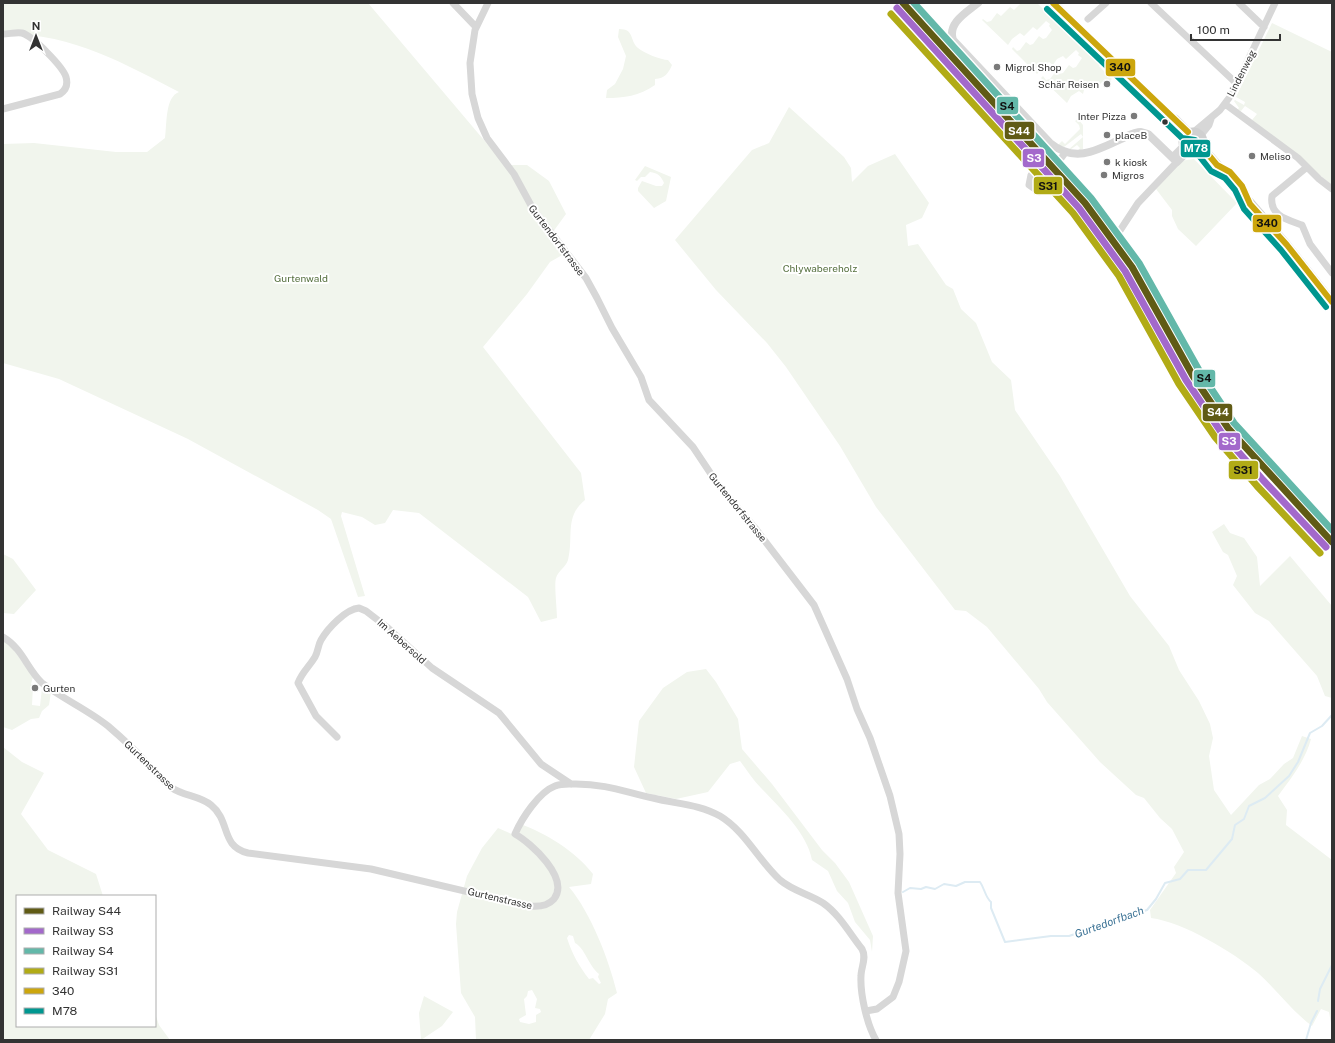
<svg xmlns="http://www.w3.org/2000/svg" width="1335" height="1043" viewBox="0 0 1335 1043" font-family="'Public Sans',sans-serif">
<rect width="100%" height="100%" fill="#fff"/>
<!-- green -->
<path fill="#f1f5ed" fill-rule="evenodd" d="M3 3H368L505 165H527L549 181 566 214 550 236 564 254 550 262 527 294 483 347 581 473 585 500C564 517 574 537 568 560 566 567 558 571 556 578 554 585 557 609 557 618L541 622 528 597 419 513 393 510 385 523 375 525 362 517 342 512 341 516 365 596 358 597 331 519 318 510 188 439 59 379 3 363V144L34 143 116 152H147L165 138C167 124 165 97 179 92 124 63 68 32 3 34Z
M1021 3H1037L1100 65 1099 66 1112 79 1109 82 1105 79 1096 88 1092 84 1084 90 1083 94 1079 91 1071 96 1067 103 1041 78 1043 76 1046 80 1050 79 1056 71 1059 74 1063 73 1069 65 1073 68 1076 67 1082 58 1078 55 1079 53 1076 50 1066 59 1063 56 1057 59 1053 65 1049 62 1043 67 1037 74 1012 49 1013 47 1017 51 1020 50 1026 42 1030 45 1033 44 1039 36 1043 39 1046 38 1052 30 1049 26 1050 24 1046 21 1037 30 1033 27 1024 36 1020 33 1012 39 1008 45 982 20 983 19 987 22 991 21 997 13 1001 16 1010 7 1014 10Z
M1272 23 1332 52V185L1252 120 1257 114 1245 106 1241 111 1237 110 1239 108 1234 101 1235 100 1244 105 1245 102 1236 97Z
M619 29C635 29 629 40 638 48 644 53 661 60 668 60L672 65C668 74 665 78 655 79V85C639 96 624 98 606 98L607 90 615 84 623 69 626 56 618 37Z
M789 107 844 157 851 168 852 182 868 166 895 154 929 203 922 218 906 225 908 246 918 244 946 285 953 289 961 309 976 323 992 362 1011 380 1015 410 1060 476 1130 596 1169 646 1179 670 1199 701 1210 724 1213 738 1209 756 1214 790 1231 815 1259 785 1270 779 1284 764 1293 758 1302 736 1311 739C1305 761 1292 777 1278 796L1287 810 1286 825 1332 860V1029L1329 1012 1321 1009 1312 1026C1292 1011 1277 990 1258 973 1233 952 1183 922 1151 918L1150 910 1176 873 1174 867 1184 852 1172 829 1160 818 1144 798 1136 795 1100 762 1047 702 1039 689 987 627 966 611 955 610 876 507 840 446 786 367 767 343 716 290 675 240 752 150 769 143Z
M1078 119 1083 125V149L1078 151 1080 148 1077 145 1070 150H1068L1083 137 1081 134 1064 147 1058 145 1062 141 1065 144 1080 129 1079 125 1075 121Z
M1194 159 1237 203 1196 246 1178 229 1172 216V210L1156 189 1180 161Z
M645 166 671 177 666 201 654 208 638 191V188L642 181 656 186H662L664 183C661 176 658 173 650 172L645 177H641L637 181 635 180Z
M1053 174 1067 191 1065 192 1077 206 1069 212 1043 183Z
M1224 524 1230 533 1244 538 1257 557 1260 586 1290 556 1332 606V698L1325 696 1317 676 1269 621 1255 613 1233 585 1237 576 1228 555 1223 552 1212 532Z
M3 554 13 559 36 590 14 614 3 613Z
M3 639 8 642 33 677 31 684 33 686 32 705 40 706 42 688 37 682 51 692 49 705 42 711 39 718 31 719 12 730 3 727Z
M706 669 716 682 738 719 742 749 772 784 822 850 835 863 849 882 873 936 872 952 870 940 855 922 848 903 837 891 828 871 812 860C807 833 780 808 761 788 753 780 747 770 740 761L730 764 708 792 676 799 646 793 634 767 639 721 663 688 687 672Z
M3 747 22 762 44 773 21 814 48 850 96 874 103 896H17V1026H155V1013L159 1025 170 1040H3Z
M520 824C546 833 575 851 593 874L591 884 569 887C591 913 609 960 617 993L608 999 605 1014 589 1040H476L475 1017 461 993 456 924 457 912 467 876 482 848 498 828 514 835ZM569 935 573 936 575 943C585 948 588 965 599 974L598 977 601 983 599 984 593 978 589 979C579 966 572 954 567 938ZM532 990 537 999 535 1008 540 1009 541 1012 536 1015V1022L529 1024 520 1022 519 1019 526 1015 524 999 527 996 528 991Z
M424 996 453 1012 442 1026 421 1040 419 1013Z"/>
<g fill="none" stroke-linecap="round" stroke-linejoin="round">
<!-- stream -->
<path stroke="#ddebf3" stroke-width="2" d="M903 892 910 888 921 889 926 887 935 889 944 884 956 886 965 882H980C985 889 985 897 991 902V908L1005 942 1051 936H1069L1147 910 1156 899 1165 883 1180 879 1188 870H1206L1232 839 1235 825 1244 819 1249 806 1265 798 1289 776 1298 762 1310 733 1322 726 1332 715
M1318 1001 1320 989 1332 965
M1306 1040 1311 1023 1317 1011"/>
<!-- minor -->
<path stroke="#d7d7d7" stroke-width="7" d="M453 3 476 27
M488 3 475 30 470 63 472 94 478 118 487 138 514 174 533 209 586 278 597 298 612 328 641 377 649 400 693 447 719 486 755 528 814 605 847 679 857 709 870 738 890 796 899 834 900 854 898 893 906 951 899 982 893 997 877 1009 866 1011
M1151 3 1236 83
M1239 3 1264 27
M1088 19 1106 3
M3 34C9 34 16 32 22 33 33 36 63 67 66 77 68 84 66 90 60 94L3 109
M1225 104 1298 158 1319 179 1332 189
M1195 131 1220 110 1232 94 1275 3
M1201 135 1209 125 1211 119
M1307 167 1272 196C1269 216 1288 220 1302 225L1310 244 1332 273
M1039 192 1029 185 1031 175 1050 169 1062 157 1065 153
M1119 232 1138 203 1177 162
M3 637C23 649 27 669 42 683 63 699 88 710 108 726 122 738 134 749 146 762 154 771 162 781 172 788 184 796 200 796 211 805 231 821 220 846 248 853L371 869 528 906C537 907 547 907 554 899 570 878 531 843 515 834 522 818 539 792 555 786 562 783 569 784 576 784 606 784 625 792 653 798 676 804 699 804 720 816 745 831 759 861 780 880 793 891 809 894 823 903 839 914 850 934 862 949 867 958 861 967 861 976 860 994 867 1025 876 1040
M337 737 316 716 298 683C302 672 309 667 315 657 318 652 318 645 321 640 328 628 346 609 359 608L366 611 388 628 432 668 499 713 541 764 571 784"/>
<!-- tertiary -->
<path stroke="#d7d7d7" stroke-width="8" d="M978 3C967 12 947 23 953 40L1050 143C1074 163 1096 151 1121 139 1128 136 1134 132 1141 132L1148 134 1177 162 1188 151
M1173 157 1184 146"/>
<!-- secondary -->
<path stroke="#d0d0d0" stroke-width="9" d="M1053 3C1098 47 1139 93 1184 137
M1175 119 1188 132
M1183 142a10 10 0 1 1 20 0a10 10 0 1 1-20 0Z
M1202 147 1287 245 1332 302"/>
<defs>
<path id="bus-1" d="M1053 3 1188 132
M1202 147 1217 165 1230 172 1242 186 1250 204 1287 245 1332 302"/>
<path id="bus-2" d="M1047 9 1182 138 1195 140 1196 152 1211 171 1225 178 1235 190 1244 209 1281 250 1326 307"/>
</defs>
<!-- bus-1 casing -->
<use href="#bus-1" stroke="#fff" stroke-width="9"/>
<!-- bus-2 casing -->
<use href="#bus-2" stroke="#fff" stroke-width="9"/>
<!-- bus-1 -->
<use href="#bus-1" stroke="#cca60d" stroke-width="6"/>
<!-- bus-2 -->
<use href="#bus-2" stroke="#009790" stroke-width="6"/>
<defs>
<path id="rail-1" d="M903 3 1085 203 1132 267 1193 376 1228 428 1332 542"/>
<path id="rail-2" d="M897 8 1079 208 1125 271 1186 380 1221 432 1263 480 1326 547"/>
<path id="rail-3" d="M914 3 1091 198 1139 263 1200 372 1234 423 1332 530"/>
<path id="rail-4" d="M891 14 1073 213 1119 276 1179 384 1215 437 1257 486 1320 553"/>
</defs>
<!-- rail-1 casing -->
<use href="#rail-1" stroke="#fff" stroke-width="10"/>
<!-- rail-2 casing -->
<use href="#rail-2" stroke="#fff" stroke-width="10"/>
<!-- rail-3 casing -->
<use href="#rail-3" stroke="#fff" stroke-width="10"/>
<!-- rail-4 casing -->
<use href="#rail-4" stroke="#fff" stroke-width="10"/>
<!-- rail-1 -->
<use href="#rail-1" stroke="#605b15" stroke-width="7"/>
<!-- rail-2 -->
<use href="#rail-2" stroke="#a369cb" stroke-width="7"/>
<!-- rail-3 -->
<use href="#rail-3" stroke="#63b8a9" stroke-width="7"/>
<!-- rail-4 -->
<use href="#rail-4" stroke="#b1ab16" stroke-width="7"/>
</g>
<!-- markers -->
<g fill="#7a7a7a" stroke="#fff" stroke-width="1.5">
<circle cx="997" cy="67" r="4"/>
<circle cx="1107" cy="84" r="4"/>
<circle cx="1134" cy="116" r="4"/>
<circle cx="1107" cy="135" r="4"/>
<circle cx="1252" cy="156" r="4"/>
<circle cx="1107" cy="162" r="4"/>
<circle cx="1104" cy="175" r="4"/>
<circle cx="35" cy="688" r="4"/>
</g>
<circle fill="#333" stroke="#fff" stroke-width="1.5" cx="1165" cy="122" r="3.5"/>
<g text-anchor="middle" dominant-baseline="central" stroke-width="4" stroke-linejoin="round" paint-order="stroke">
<!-- poi labels -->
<g font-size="10" fill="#333" stroke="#fff" text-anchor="start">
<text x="1005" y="67">Migrol Shop</text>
<text x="1099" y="84" text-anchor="end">Schär Reisen</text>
<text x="1126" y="116" text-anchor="end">Inter Pizza</text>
<text x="1115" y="135">placeB</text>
<text x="1260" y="156">Meliso</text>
<text x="1115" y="162">k kiosk</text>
<text x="1112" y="175">Migros</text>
<text x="43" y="688">Gurten</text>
</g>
<!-- street labels -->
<g font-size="10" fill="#333" stroke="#fff">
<text transform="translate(1241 73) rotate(-63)">Lindenweg</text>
<text transform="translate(557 240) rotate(53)">Gurtendorfstrasse</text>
<text transform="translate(738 507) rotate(51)">Gurtendorfstrasse</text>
<text transform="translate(402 641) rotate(42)">Im Aebersold</text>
<text transform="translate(150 765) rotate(44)">Gurtenstrasse</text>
<text transform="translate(500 898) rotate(13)">Gurtenstrasse</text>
</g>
<!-- park labels -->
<g font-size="10" fill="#56703f" stroke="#fff">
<text x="820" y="268">Chlywabereholz</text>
<text x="301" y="278">Gurtenwald</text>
</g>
<!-- water labels -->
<g font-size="11" font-style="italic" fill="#3f7597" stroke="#fff">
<text transform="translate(1109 922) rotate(-20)">Gurtedorfbach</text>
</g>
</g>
<g stroke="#fff" stroke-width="1.5">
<rect x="1105" y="58" width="31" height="19" rx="4" fill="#cca60d"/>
<rect x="996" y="96" width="23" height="19" rx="4" fill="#63b8a9"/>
<rect x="1004" y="121" width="31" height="19" rx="4" fill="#605b15"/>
<rect x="1180" y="139" width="31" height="19" rx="4" fill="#009790"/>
<rect x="1022" y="148" width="23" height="20" rx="4" fill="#a369cb"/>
<rect x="1033" y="176" width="30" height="19" rx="4" fill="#b1ab16"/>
<rect x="1252" y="214" width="30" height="19" rx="4" fill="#cca60d"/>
<rect x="1193" y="369" width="23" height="19" rx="4" fill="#63b8a9"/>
<rect x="1202" y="403" width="31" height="19" rx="4" fill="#605b15"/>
<rect x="1218" y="432" width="23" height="19" rx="4" fill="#a369cb"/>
<rect x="1228" y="460" width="31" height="20" rx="4" fill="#b1ab16"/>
</g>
<g font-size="11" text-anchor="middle" font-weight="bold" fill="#fff">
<text x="1019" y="135">S44</text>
<text x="1196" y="152">M78</text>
<text x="1034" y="162">S3</text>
<text x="1218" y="416">S44</text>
<text x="1229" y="445">S3</text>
</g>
<g font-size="11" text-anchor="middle" font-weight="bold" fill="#111">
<text x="1120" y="71">340</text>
<text x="1007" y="110">S4</text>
<text x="1048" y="190">S31</text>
<text x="1267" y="227">340</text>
<text x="1204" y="382">S4</text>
<text x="1243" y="474">S31</text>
</g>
<!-- border -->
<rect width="1335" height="1043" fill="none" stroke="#333333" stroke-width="8"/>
<!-- legend -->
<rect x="16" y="895" width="140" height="132" fill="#ffffff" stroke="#adadad"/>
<rect x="24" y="908" width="20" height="6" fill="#605b15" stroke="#adadad"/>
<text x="52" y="915" font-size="12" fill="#333333">Railway S44</text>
<rect x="24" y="928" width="20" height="6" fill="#a369cb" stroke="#adadad"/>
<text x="52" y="935" font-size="12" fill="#333333">Railway S3</text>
<rect x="24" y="948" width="20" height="6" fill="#63b8a9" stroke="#adadad"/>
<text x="52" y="955" font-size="12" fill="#333333">Railway S4</text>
<rect x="24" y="968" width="20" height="6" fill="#b1ab16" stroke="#adadad"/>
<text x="52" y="975" font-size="12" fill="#333333">Railway S31</text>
<rect x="24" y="988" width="20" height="6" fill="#cca60d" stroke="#adadad"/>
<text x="52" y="995" font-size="12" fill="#333333">340</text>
<rect x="24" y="1008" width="20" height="6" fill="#009790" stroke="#adadad"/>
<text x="52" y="1015" font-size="12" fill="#333333">M78</text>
<!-- north arrow -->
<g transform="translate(36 36)" stroke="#ffffff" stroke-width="3" paint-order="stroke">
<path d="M0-3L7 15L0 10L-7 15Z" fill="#333333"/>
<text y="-6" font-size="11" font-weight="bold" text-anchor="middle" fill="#333333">N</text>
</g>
<!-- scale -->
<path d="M1191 34v6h89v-6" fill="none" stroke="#333333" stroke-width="2"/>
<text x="1197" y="34" font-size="12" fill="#333333" stroke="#ffffff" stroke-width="3" paint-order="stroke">100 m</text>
</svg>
